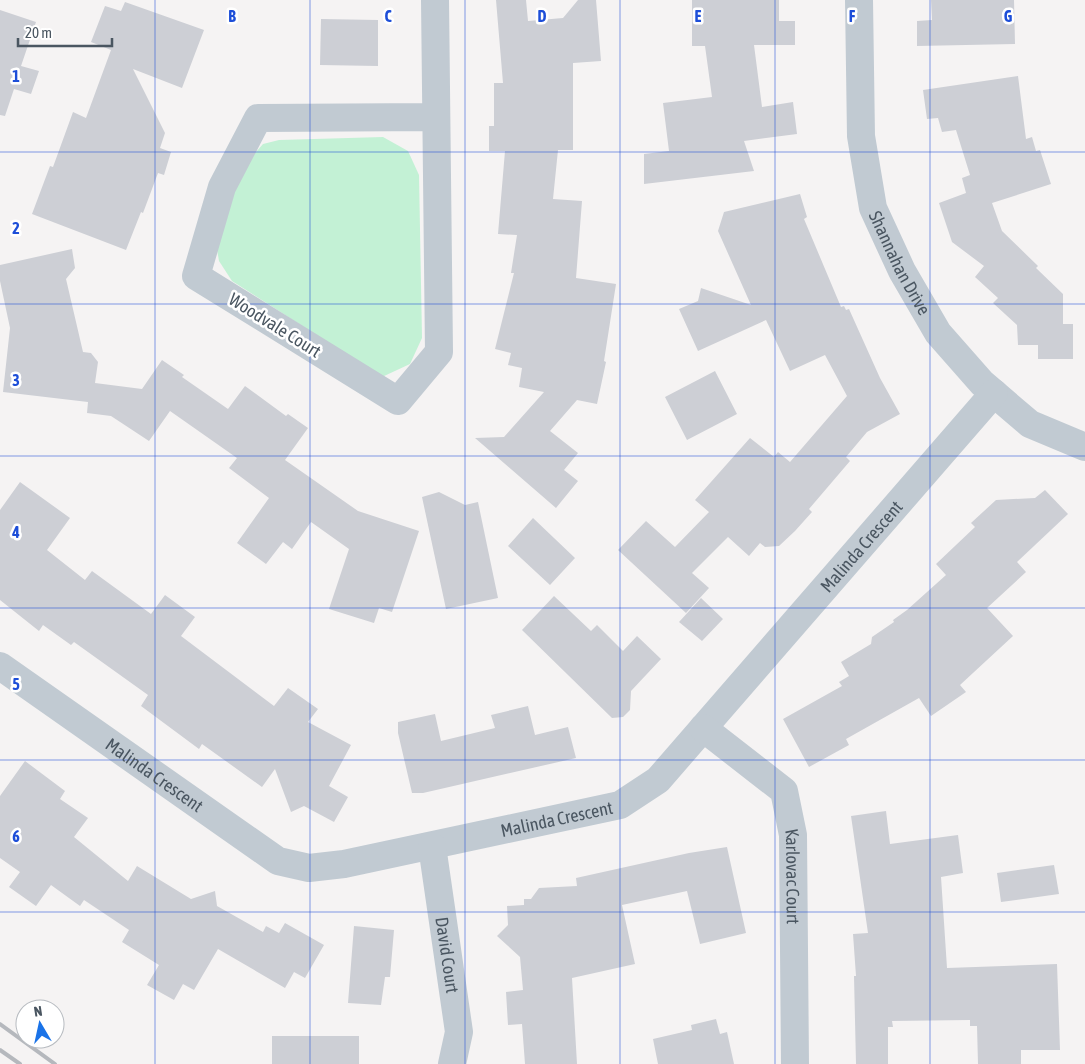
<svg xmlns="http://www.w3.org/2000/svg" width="1085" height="1064" viewBox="0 0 1085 1064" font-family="'Asap Condensed',sans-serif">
<rect width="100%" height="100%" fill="#f5f3f3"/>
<!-- green -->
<path fill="#c3f1d5" d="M383 137 408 151 419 175 422 338 410 364 382 377 232 281 219 261 215 238 247 162 263 144 279 140Z"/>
<!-- building -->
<path fill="#cdcfd5" d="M496 0H526L528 21 563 18 578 0H596L601 61 573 63V150H558L553 199 582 201 576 278 616 284 604 361 606 362 597 404 577 400 550 431 578 453 564 470 578 481 556 508 475 438 504 437 544 392 519 387 522 368 508 365 511 353 495 349 514 273H511L517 235 498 234 505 151H489V126H494V83H503Z
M692 0H779V21H795V45H754L762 107 793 102 797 134 744 141 754 171 644 184V154L669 151 663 103 712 97 705 46H692Z
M931 0H1014L1015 44 917 46V21L932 20Z
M125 2 204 30 182 88 133 69 165 133 160 148 171 152 164 175 158 173 143 213 141 212 126 250 32 214 50 166 53 167 73 112 86 118 111 50 91 42 105 6 121 11Z
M0 10 36 22 21 66 39 71 31 94 14 89 5 116 0 115Z
M321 19 378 20V66L320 65Z
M1018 76 1026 139 1032 137 1036 151 1040 150 1051 184 992 203 1002 231 1038 266 1036 268 1063 294V324H1073V359H1038V345H1018L1017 325 993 303 998 298 975 277 984 266 952 242 939 203 966 193 962 178 970 175 956 130 942 132 938 118 927 119 923 90Z
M800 194 807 217 804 219 841 307 844 306 846 310 849 309 880 378 900 414 867 432 846 457 850 461 809 509 812 512 795 531 779 546 765 547 760 543 749 556 728 537 692 573 709 588 686 613 618 550 646 521 675 547 709 512 695 500 750 438 774 457 778 452 790 462 847 396 825 355 790 371 766 320 698 351 679 309 698 301 701 288 751 305 718 231 724 212Z
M72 249 75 268 66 279 83 352 91 353 98 362 95 383 142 389 162 360 184 375 182 377 228 409 245 386 286 416 288 414 308 428 285 460 358 511 419 531 392 612 379 608 374 623 329 609 349 549 311 522 292 549 283 542 266 564 237 543 269 498 229 468 237 458 170 411 149 441 111 416 87 413 88 402 3 392 10 328 0 281V265Z
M715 371 737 414 687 440 665 397Z
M20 482 70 518 47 550 85 580 92 571 151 614 165 595 195 617 181 636 274 706 288 688 318 709 308 722 351 745 329 786 348 797 334 822 304 806 291 812 275 769 262 787 202 744 199 749 141 706 148 695 74 642 71 645 43 625 39 631 0 600V510Z
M1045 490 1068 514 1017 562 1026 572 987 608 1013 636 960 685 966 692 931 716 919 698 846 739 849 745 809 767 783 719 842 686 839 682 849 676 841 662 871 644 872 637 894 622 893 620 907 610 946 575 936 564 975 527 971 523 996 500 1035 498Z
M439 492 465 505 478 502 498 598 446 609 422 497Z
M533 518 575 558 550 585 508 546Z
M554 596 591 631 597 625 623 651 637 636 661 659 631 691 630 710 623 717 612 718 522 630Z
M701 598 723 619 702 641 679 622Z
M528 706 535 735 568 727 576 758 423 793H412L398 733V722L435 714 441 741 495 728 491 715Z
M25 761 65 791 60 799 88 818 74 837 128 881 137 866 191 899 215 891 217 906 263 932 266 926 279 933 285 923 324 945 305 978 294 972 285 988 218 949 194 990 183 984 174 1000 147 985 159 965 122 942 129 930 84 900 80 906 51 885 36 906 9 887 20 872 0 858V796Z
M886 811 890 844 958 835 963 873 941 877 947 968 1057 964 1060 1050H1021V1064H978L977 1026H970V1020L892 1021 893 1027H888V1064H856L854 976H856L853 934 868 933 851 816Z
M727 847 746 933 700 944 687 891 622 905 635 964 572 978 577 1064H525L522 1024 508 1025 506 992 523 990 520 957 497 936 508 925 507 906 524 905V899H531L539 888 577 886 576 878 689 853Z
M1054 865 1059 894 1001 902 997 873Z
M354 926 394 930 390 977H385L381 1005 348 1003Z
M716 1019 720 1034 727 1032 734 1064H658L653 1039 692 1030 691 1025Z
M272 1036H359V1064H272Z"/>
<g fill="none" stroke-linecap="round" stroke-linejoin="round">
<!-- minor -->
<g stroke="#c1cad2" stroke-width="28">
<path d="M435 0 439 352 398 401 196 276 222 187 258 118 436 117"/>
<path id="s1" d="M859 0 861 136 873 208 902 271 938 333 982 383 1030 424 1085 447"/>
<path id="s2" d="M0 666 278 861 309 868 344 864 620 805 658 780 994 393"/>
<path id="s3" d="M703 728 784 791 793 835 795 1064"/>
<path id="s4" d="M432 846 459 1032 452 1064"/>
</g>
<!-- rail -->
<path stroke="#b5b8bd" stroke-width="4" d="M0 1024 55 1064
M0 1050 20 1064"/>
</g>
<!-- grid -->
<path fill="none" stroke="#1d4ed8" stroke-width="1" stroke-opacity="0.55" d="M155 0V1064M310 0V1064M465 0V1064M620 0V1064M775 0V1064M930 0V1064M0 152H1085M0 304H1085M0 456H1085M0 608H1085M0 760H1085M0 912H1085"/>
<g text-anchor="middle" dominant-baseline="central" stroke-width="5" stroke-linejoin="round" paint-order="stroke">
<!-- street labels -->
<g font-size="18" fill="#4a5661" stroke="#fff">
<text stroke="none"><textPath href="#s1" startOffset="270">Shannahan Drive</textPath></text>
<text transform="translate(275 325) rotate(32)">Woodvale Court</text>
<text stroke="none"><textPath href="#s2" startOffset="1044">Malinda Crescent</textPath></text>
<text stroke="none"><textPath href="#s2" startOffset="189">Malinda Crescent</textPath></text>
<text stroke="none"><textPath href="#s2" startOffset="624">Malinda Crescent</textPath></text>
<text stroke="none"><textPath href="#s3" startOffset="189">Karlovac Court</textPath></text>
<text stroke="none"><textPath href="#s4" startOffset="110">David Court</textPath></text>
</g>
</g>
<g font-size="16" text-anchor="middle" font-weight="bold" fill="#1d4ed8" stroke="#fff" stroke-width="5" stroke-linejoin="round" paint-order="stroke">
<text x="232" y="22">B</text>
<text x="388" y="22">C</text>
<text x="542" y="22">D</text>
<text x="698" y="22">E</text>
<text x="852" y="22">F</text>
<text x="1008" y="22">G</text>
<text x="16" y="82">1</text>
<text x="16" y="234">2</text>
<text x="16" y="386">3</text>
<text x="16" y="538">4</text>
<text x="16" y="690">5</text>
<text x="16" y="842">6</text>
</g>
<!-- north arrow -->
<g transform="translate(40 1024) rotate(351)"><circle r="24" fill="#ffffff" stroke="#b7bbc0"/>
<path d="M0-4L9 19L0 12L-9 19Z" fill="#1a73e8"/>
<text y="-8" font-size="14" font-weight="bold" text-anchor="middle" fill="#4a5661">N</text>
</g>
<!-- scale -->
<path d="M18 38v8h94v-8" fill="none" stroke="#4a5661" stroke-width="2.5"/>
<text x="25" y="38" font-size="15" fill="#4a5661" stroke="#ffffff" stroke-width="4" paint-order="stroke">20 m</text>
</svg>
